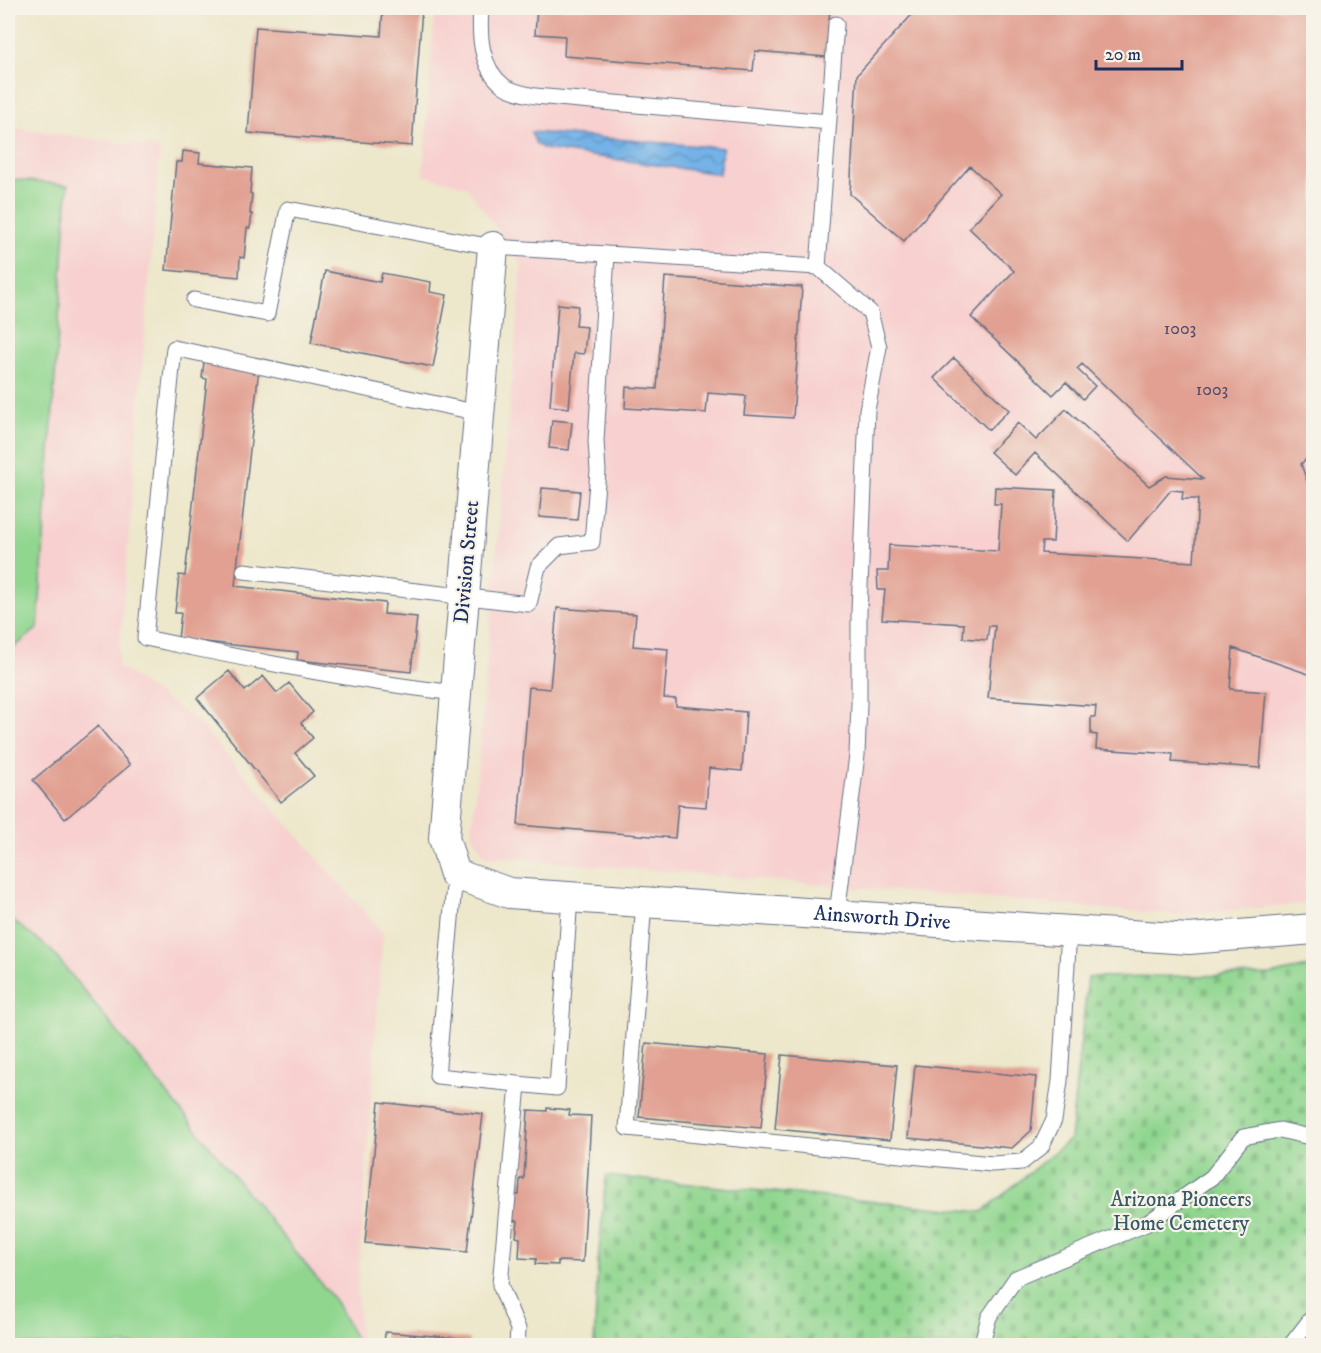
<svg xmlns="http://www.w3.org/2000/svg" width="1321" height="1353" viewBox="0 0 1321 1353" font-family="'IM FELL DW Pica',serif">
<defs>
<pattern id="cemetery-stones" width="16" height="16" patternUnits="userSpaceOnUse" patternTransform="scale(1.5)"><rect width="16" height="16" fill="#90d68f"/><path d="M2 7V4a2 2 0 0 1 4 0v3zM10 15v-3a2 2 0 0 1 4 0v3z" fill="#7cb87e"/></pattern>
<pattern id="water-waves" width="16" height="10" patternUnits="userSpaceOnUse" patternTransform="scale(1.5)"><rect width="16" height="10" fill="#74b2e7"/><path d="M0 5q4-4 8 0t8 0" fill="none" stroke="#5e91be"/></pattern>
</defs>
<rect width="100%" height="100%" fill="#f7f3e8"/>
<filter id="ink" filterUnits="userSpaceOnUse"><feTurbulence type="fractalNoise" baseFrequency=".0167" numOctaves="2"/><feDisplacementMap in="SourceGraphic" scale="12" xChannelSelector="R" yChannelSelector="G"/><feConvolveMatrix kernelMatrix="1 2 1 2 8 2 1 2 1" color-interpolation-filters="sRGB"/></filter>
<filter id="wash" filterUnits="userSpaceOnUse"><feTurbulence type="fractalNoise" baseFrequency=".008" numOctaves="4" result="noise"/><feDisplacementMap in="SourceGraphic" scale="24" xChannelSelector="R" yChannelSelector="G"/><feGaussianBlur stdDeviation="1.35" result="paint"/><feColorMatrix in="noise" values="0 0 0 0 0 0 0 0 0 0 0 0 0 0 0 0 0 1.4 0 .05"/><feComposite in="paint" operator="in"/></filter>
<g filter="url(#wash)">
<rect width="100%" height="100%" fill="#ede7cb"/>
<!-- built -->
<path fill="#f7d0cf" d="M435 8H1313V903L1178 915 485 856 472 834 522 265 466 186 423 175Z
M8 127 160 148 118 666 197 721 383 933 357 1292 361 1345 8 1346Z"/>
<!-- cemetery -->
<path fill="url(#cemetery-stones)" stroke="#568276" stroke-width="1.5" d="M1313 966V1345L594 1346 598 1262 606 1176 982 1212 1070 1139 1088 977 1269 975Z"/>
<!-- garden -->
<path fill="#90d68f" stroke="#568276" stroke-width="1.5" d="M8 179 68 185 38 628 8 652Z
M8 917 51 950 336 1302 355 1339V1345H8Z"/>
<!-- water -->
<path fill="url(#water-waves)" stroke="#4870a2" stroke-width="1.5" d="M531 132 723 148 719 174 544 149 536 144Z"/>
<g id="blocks">
<!-- building -->
<path fill="#e1a092" d="M383 8H422L412 146 248 133 256 27 381 36Z
M537 8H830L826 57 755 51 753 71 564 56 565 36 535 34Z
M918 8H1314V451L1301 464 1309 487H1314V676L1233 648 1230 689 1266 692 1260 768 1172 762 1173 754 1096 749 1097 735 1091 734V717H1095L1096 706 988 698 995 626H989L987 640 963 638 964 624 882 619 885 590H878L877 571H888L889 545 998 551 1001 504H994L995 487 1056 490 1053 542H1042L1041 553 1194 562 1198 499H1182L1183 491 1171 490 1128 541 1035 453 1015 475 990 452 1018 423 1036 440 1066 409 1149 486 1166 476 1203 479 1082 364 1077 369 1095 386 1083 399 1066 382 1053 395 971 317 1014 271 969 228 1001 194 970 166 904 241 850 194 857 75Z
M183 151 200 153 199 163 252 168 250 193 252 194 250 214H252L250 228H247L244 258 240 257 239 277 166 270 176 162H182Z
M325 271 380 282 382 273 431 282 430 292 447 295 433 367 311 343Z
M665 277 802 287 793 418 744 415 746 396 708 393 706 413 625 408 626 387 657 389Z
M558 304 578 306 576 326 587 327 584 354 574 353 569 408 550 406Z
M954 358 1009 410 989 430 934 378Z
M204 362 259 368 235 586 385 603 384 614 417 617 411 672 297 660 298 652 178 639 181 613H175L179 575 185 576 207 379 202 378Z
M552 420 572 422 569 450 549 448Z
M542 488 580 491 577 520 539 517Z
M557 608 636 614 633 646 668 649 664 698 676 699V706L746 712 742 771 709 768 706 807 678 805 675 838 518 825 529 687 550 689Z
M229 671 245 691 263 676 277 693 289 683 313 712 301 723 313 738 295 753 314 776 281 802 197 698Z
M98 726 130 765 65 819 33 780Z
M646 1043 768 1054 761 1128 639 1117Z
M782 1055 897 1065 890 1140 775 1129Z
M915 1065 1036 1077 1031 1131 1012 1148 908 1138Z
M379 1102 483 1114 467 1252 365 1243Z
M547 1108 570 1110 569 1115 591 1116 583 1262 558 1261V1265L535 1264 536 1259 519 1258 520 1238 516 1237 518 1221 512 1220 514 1194 519 1195 520 1179H524L528 1110 547 1111Z
M385 1332 470 1339 469 1346H384Z"/>
</g>
</g>
<g filter="url(#ink)">
<use href="#blocks" fill-opacity="0" stroke="#646f84" stroke-width="1.5"/>
<g fill="none" stroke-linecap="round" stroke-linejoin="round">
<defs>
<path id="service" d="M481 8C479 35 480 68 504 86 513 92 525 94 535 96L829 122
M836 24 818 267 870 312 879 347 867 410 859 612V704L857 755 837 914
M194 300 267 314 288 209 493 247 818 267
M244 571 529 604 538 567 559 546 592 542 598 471 596 441 607 254
M456 693C351 681 248 659 145 638L174 348 479 413
M455 874 437 1076 557 1088 570 897
M644 902 627 1128 992 1164 1022 1162 1041 1147 1054 1120 1060 1081 1069 931
M517 1346 518 1329 500 1285 518 1084
M981 1346 989 1317 1016 1278 1146 1224 1212 1177 1243 1137 1280 1130 1314 1138
M1290 1346 1314 1315"/>
<g id="minor">
<path id="s1" d="M493 247 444 838 455 874 509 893 1189 939 1314 929"/>
</g>
</defs>
<!-- service casing -->
<use href="#service" stroke="#646f84" stroke-width="17"/>
<!-- minor casing -->
<use href="#minor" stroke="#646f84" stroke-width="32"/>
<!-- service -->
<use href="#service" stroke="#fff" stroke-width="15"/>
<!-- minor -->
<use href="#minor" stroke="#fff" stroke-width="30"/>
</g>
</g>
<g text-anchor="middle" dominant-baseline="central" stroke-width="4.5" stroke-linejoin="round" paint-order="stroke">
<!-- number labels -->
<g font-size="18" fill="#4c4b6b">
<text x="1180" y="329">1003</text>
<text x="1212" y="390">1003</text>
</g>
<!-- street labels -->
<g font-size="21" fill="#1b2f5e" stroke="#f7f3e8">
<text transform="translate(467 562) rotate(-85)">Division Street</text>
<text stroke="none"><textPath href="#s1" startOffset="1062">Ainsworth Drive</textPath></text>
</g>
<!-- park labels -->
<g font-size="21" fill="#38596a" stroke="#f7f3e8">
<text x="1181" y="1200">Arizona Pioneers<tspan x="1181" dy="24">Home Cemetery</tspan></text>
</g>
</g>
<!-- margin -->
<rect width="1321" height="1353" fill="none" stroke="#f7f3e8" stroke-width="30"/>
<!-- scale -->
<path d="M1096 60v9h86v-9" fill="none" stroke="#1b2f5e" stroke-width="3"/>
<text x="1105" y="60" font-size="18" fill="#1b2f5e" stroke="#f7f3e8" stroke-width="4.5" paint-order="stroke">20 m</text>
</svg>
